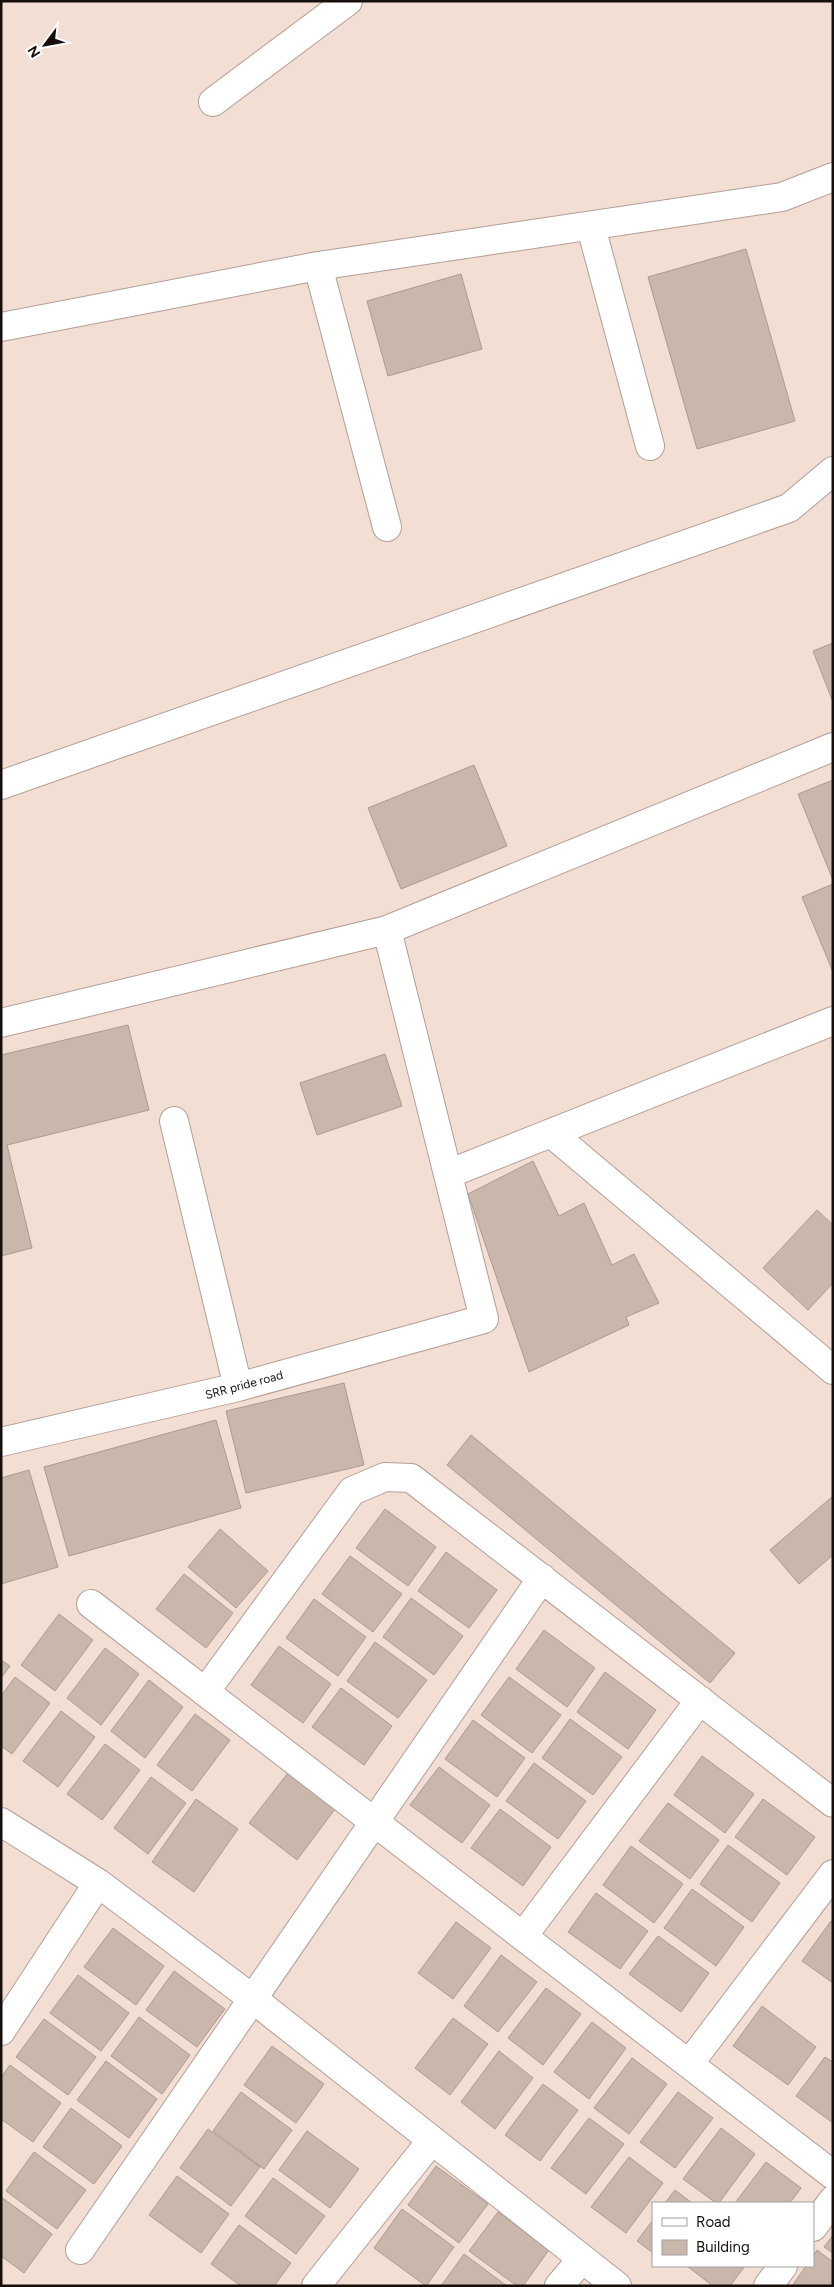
<svg xmlns="http://www.w3.org/2000/svg" width="834" height="2287" viewBox="0 0 834 2287" font-family="Figtree,sans-serif">
<rect width="100%" height="100%" fill="#f3ded4"/>
<!-- building -->
<path fill="#cab7ac" stroke="#ac998f" d="M746 249 795 421 697 449 648 277Z
M461 274 482 349 388 376 367 301Z
M833 643V702L813 651Z
M474 765 507 846 401 889 368 808Z
M833 780V880L798 794Z
M833 884V972L802 897Z
M128 1025 149 1110 7 1145 32 1248 1 1256V1055Z
M385 1054 402 1106 317 1135 300 1083Z
M533 1161 559 1216 584 1203 612 1265 634 1254 659 1303 626 1317 629 1325 529 1372 468 1194Z
M817 1210 833 1225V1283L808 1310 763 1268Z
M344 1383 364 1465 246 1493 226 1411Z
M216 1420 241 1508 69 1556 44 1467Z
M471 1435 735 1653 710 1683 447 1465Z
M29 1470 58 1567 1 1584V1478Z
M833 1496V1555L799 1584 770 1550Z
M385 1509 436 1547 408 1586 356 1548Z
M220 1529 268 1571 236 1608 188 1567Z
M446 1552 497 1590 469 1628 418 1591Z
M350 1556 402 1594 373 1632 322 1594Z
M184 1574 233 1613 206 1648 156 1609Z
M411 1598 463 1636 434 1675 383 1637Z
M314 1599 366 1637 338 1676 286 1638Z
M59 1614 93 1640 55 1691 21 1665Z
M544 1630 595 1668 567 1707 516 1669Z
M375 1642 427 1680 398 1718 347 1681Z
M279 1646 331 1684 303 1723 251 1685Z
M105 1648 139 1674 101 1725 67 1698Z
M1 1660 10 1666 1 1678Z
M605 1672 656 1710 628 1749 577 1712Z
M15 1677 50 1703 12 1754 1 1746V1696Z
M509 1677 561 1715 532 1753 481 1715Z
M149 1680 183 1707 145 1758 111 1731Z
M341 1688 392 1726 364 1765 312 1727Z
M61 1711 95 1737 58 1787 23 1761Z
M195 1714 230 1740 192 1791 157 1765Z
M570 1719 622 1757 593 1795 542 1758Z
M473 1720 525 1758 497 1797 445 1759Z
M105 1744 140 1770 102 1820 67 1794Z
M702 1756 754 1794 725 1833 674 1795Z
M534 1763 586 1801 558 1839 506 1801Z
M439 1767 490 1805 462 1843 410 1805Z
M288 1773 335 1809 297 1860 249 1823Z
M151 1777 186 1803 148 1854 114 1828Z
M196 1799 238 1829 194 1892 152 1862Z
M763 1799 815 1837 787 1875 735 1837Z
M668 1803 719 1840 690 1879 639 1841Z
M500 1809 551 1847 523 1886 471 1848Z
M728 1845 780 1883 752 1922 700 1884Z
M631 1846 683 1884 654 1923 603 1885Z
M692 1889 744 1927 716 1966 664 1928Z
M596 1893 648 1931 620 1969 568 1932Z
M831 1921 833 1922V1983L802 1961Z
M456 1922 491 1948 453 1999 418 1973Z
M113 1928 164 1966 136 2005 84 1967Z
M658 1936 709 1973 681 2012 629 1974Z
M501 1955 537 1982 498 2032 464 2006Z
M174 1971 225 2009 197 2047 146 2010Z
M78 1975 129 2013 101 2051 50 2013Z
M546 1988 581 2014 543 2065 508 2038Z
M762 2006 816 2047 788 2085 733 2046Z
M139 2017 190 2055 162 2094 111 2056Z
M453 2018 488 2044 450 2095 415 2068Z
M44 2019 96 2057 68 2095 16 2057Z
M592 2022 626 2048 589 2099 554 2072Z
M272 2046 324 2084 296 2123 244 2085Z
M499 2051 533 2078 495 2129 461 2102Z
M825 2057 833 2062V2123L796 2096Z
M632 2058 667 2084 629 2134 594 2108Z
M106 2061 157 2099 129 2138 77 2100Z
M10 2065 61 2103 33 2142 1 2119V2077Z
M543 2084 578 2110 540 2161 505 2135Z
M241 2092 292 2130 264 2169 213 2131Z
M678 2092 713 2118 675 2168 640 2142Z
M71 2108 122 2146 94 2184 43 2147Z
M589 2118 624 2144 586 2194 551 2168Z
M721 2128 755 2154 719 2203H716L683 2179Z
M208 2129 260 2167 231 2206 180 2168Z
M307 2131 359 2169 330 2208 279 2170Z
M34 2152 86 2190 57 2229 6 2191Z
M629 2157 663 2183 626 2233 591 2207Z
M766 2162 801 2188 790 2203H735Z
M436 2166 488 2204 459 2243 408 2205Z
M177 2176 229 2214 201 2253 149 2215Z
M273 2178 325 2216 296 2254 245 2216Z
M675 2190 692 2203H665Z
M1 2197 52 2234 24 2273 1 2256Z
M402 2209 454 2247 426 2286 374 2248Z
M498 2212 549 2250 523 2286H517L469 2251Z
M653 2220V2253L637 2241Z
M239 2225 291 2263 274 2286H241L211 2264Z
M833 2235V2253L824 2247Z
M817 2250 833 2262V2286H792L806 2266H813V2257Z
M464 2254 507 2286H441Z
M687 2266H745L730 2286H713Z"/>
<g fill="none" stroke-linecap="round" stroke-linejoin="round">
<defs>
<path id="street" d="M213 102 348 1
M591 227 650 446
M318 266 387 527
M1 327 318 266 782 197 833 177
M1 785 789 508 833 471
M1 1023 387 930 833 747
M174 1121 238 1387
M551 1133 833 1370
M448 1174 833 1021
M1 1442 238 1387 484 1319 387 930
M91 1604 833 2175
M205 1692 352 1491 385 1477 411 1478 833 1803
M1 1822 98 1883 253 1999 617 2286
M523 1936 700 1700
M1 2031 98 1883
M689 2064 833 1874
M813 2227 833 2200
M80 2250 542 1578
M316 2286 432 2140
M559 2286 582 2259
M768 2286 783 2266"/>
</defs>
<!-- street casing -->
<use href="#street" stroke="#b39e96" stroke-width="30"/>
<!-- street -->
<use href="#street" stroke="#fff" stroke-width="28"/>
</g>
<g text-anchor="middle" dominant-baseline="central" stroke-width="5" stroke-linejoin="round" paint-order="stroke">
<!-- street labels -->
<g font-size="12" fill="#170f0c" stroke="#fff">
<text transform="translate(244 1385) rotate(-15)">SRR pride road</text>
</g>
</g>
<!-- border -->
<rect width="834" height="2287" fill="none" stroke="#170f0c" stroke-width="5"/>
<!-- legend -->
<rect x="652" y="2202" width="162" height="65" fill="#ffffff" stroke="#a29f9e"/>
<rect x="662" y="2218" width="25" height="8" fill="#ffffff" stroke="#a29f9e"/>
<text x="696" y="2227" font-size="15" fill="#170f0c">Road</text>
<rect x="662" y="2240" width="25" height="15" fill="#cab7ac" stroke="#a29f9e"/>
<text x="696" y="2252" font-size="15" fill="#170f0c">Building</text>
<!-- north arrow -->
<g transform="translate(45 45) rotate(238)" stroke="#ffffff" stroke-width="4" paint-order="stroke">
<path d="M0-4L9 19L0 12L-9 19Z" fill="#170f0c"/>
<text y="-8" font-size="14" font-weight="bold" text-anchor="middle" fill="#170f0c">N</text>
</g>
</svg>
